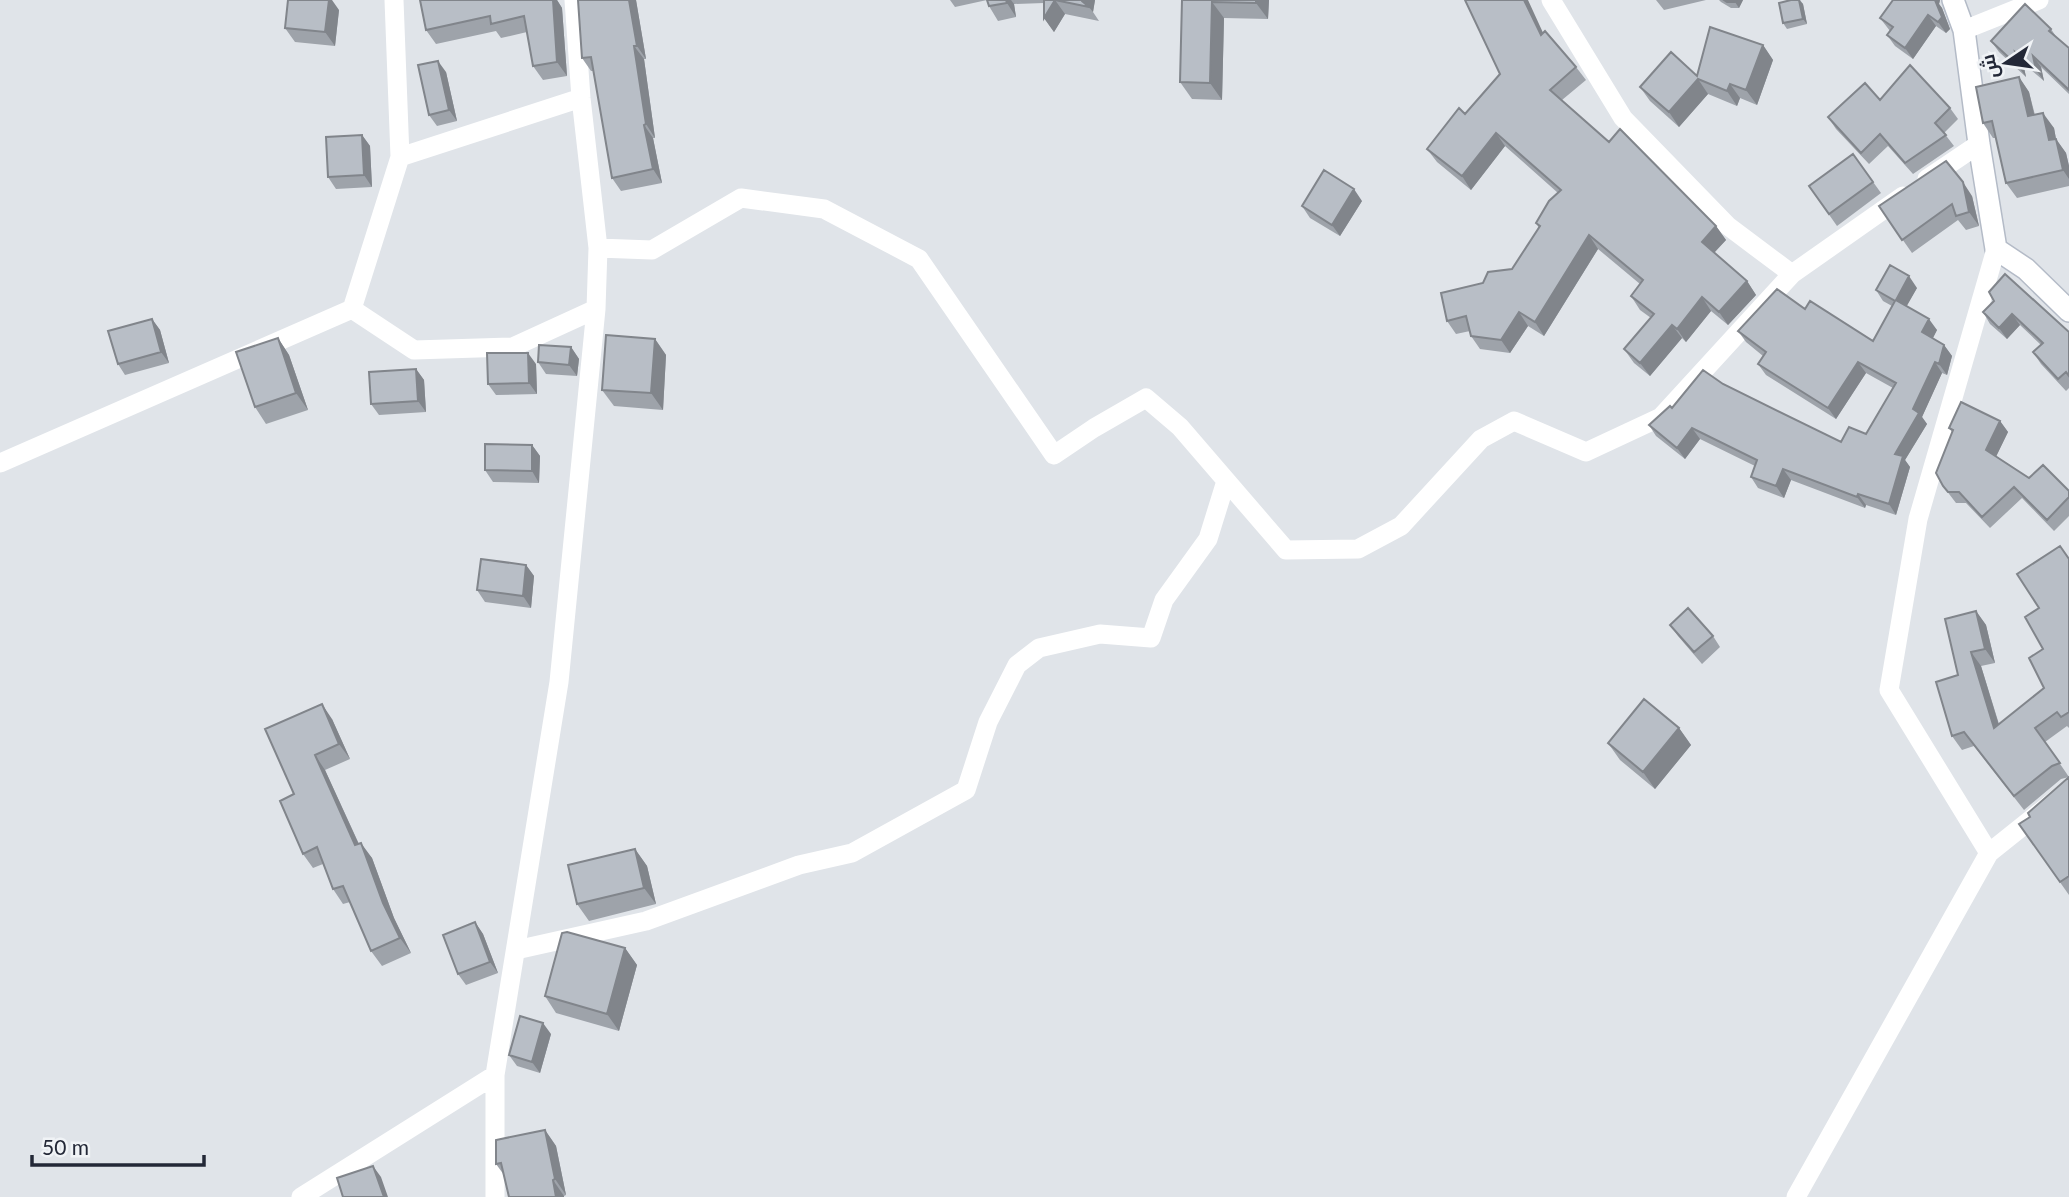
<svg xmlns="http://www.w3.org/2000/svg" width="2069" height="1197" viewBox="0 0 2069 1197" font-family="Lato,Cairo,sans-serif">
<rect width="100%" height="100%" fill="#e0e4e9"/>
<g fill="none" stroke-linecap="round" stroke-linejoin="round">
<defs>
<path id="secondary" d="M1953 0 1964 30 1979 144 1996 249 2026 269 2069 311"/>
</defs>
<!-- secondary casing -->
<use href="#secondary" stroke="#b4bbc7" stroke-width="24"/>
<!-- street -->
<path stroke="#fff" stroke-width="19" d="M1551 0 1623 118 1728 226 1792 274
M1964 30 2039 0
M400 157 581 98
M1927 179 1979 144
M598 248 652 250 741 198 824 209 919 259 1054 455 1094 428 1146 398 1180 427 1286 550 1358 549 1401 526 1481 439 1514 421 1586 452 1661 417 1792 274 1903 196
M352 309 400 157 394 0
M0 463 352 309 414 350 513 347 596 309
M1989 853 2069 789
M516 950 646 921 799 865 852 853 966 790 988 722 1017 665 1039 648 1100 634 1151 638 1164 600 1208 539 1226 481
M301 1197 495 1075
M495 1197V1075L559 682 596 309 598 248 581 98 574 0
M1796 1197 1989 853 1889 690 1918 519 1996 249"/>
<!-- secondary -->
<use href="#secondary" stroke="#fff" stroke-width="21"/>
</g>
<!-- wall -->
<path fill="#9ea3aa" d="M420 0H557L562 8 567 76 543 80 533 66 527 32 501 38 496 31 436 44 426 30Z
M636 0 646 59H644L655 138H653L662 183 621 191 612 178 594 71H591L582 58Z
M950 0H1095L1093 12 1099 21 1065 14 1054 32 1044 18V3L1014 4 1016 17 998 21 989 6 987 0 955 7Z
M1182 0H1269L1268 19 1224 18 1222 100 1192 99 1180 82Z
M1656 0H1706L1664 10Z
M1719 0H1743L1739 8H1731L1721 2Z
M1791 0H1800L1803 4 1807 24 1787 29 1783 23Z
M1893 0H1940L1939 4 1942 8 1950 29 1946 33 1936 26 1913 59 1895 46 1887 35 1890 31 1880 18Z
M339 10 335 46 295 42 285 28Z
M2051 29 2057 38 2069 48V94L2041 67 2044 81 2023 63 2026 77 1999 52 1991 41Z
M1543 33 1576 67 1586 80 1562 100 1609 142 1716 226 1726 240 1714 253 1747 281 1756 295 1728 325 1711 311 1686 342 1682 338 1650 376 1634 363 1624 349 1651 318 1640 310 1631 296 1640 284 1598 249 1544 336 1528 326 1510 353 1480 349 1471 336 1470 331 1456 334 1447 321 1483 283 1512 269 1539 228 1536 223 1558 193 1505 146 1471 190 1437 162 1427 149 1465 114 1500 74Z
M1763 45 1773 60 1757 105 1740 98 1737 106 1708 94 1679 127 1650 101 1640 87 1697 76Z
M446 72 457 121 437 126 429 115Z
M2019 77 2029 92 2035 115 2054 128 2056 139 2066 153 2069 166V186L2017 198 2006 183 1996 138H1993L1983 123Z
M1880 100 1950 108 1958 119 1944 133 1954 146 1913 174 1888 146 1869 164 1836 129 1828 117Z
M362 135 370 146 372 187 336 189 328 177Z
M1853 154 1881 193 1837 226 1809 186Z
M1972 196 1979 226 1966 230 1958 220 1912 253 1879 206Z
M1362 201 1340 236 1310 218 1302 206Z
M1917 288 1906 306 1937 330 1932 339 1944 345 1952 356 1947 375 1942 373 1922 417 1927 424 1905 460 1910 467 1896 515 1866 505 1865 508 1791 480 1784 498 1758 488 1751 477 1755 466 1700 439 1685 459 1656 436 1649 425 1672 408 1723 384 1841 442 1866 434 1893 388 1866 373 1836 419 1766 375 1758 364 1763 356 1746 342 1738 331 1805 309 1873 341 1892 306 1883 301 1876 290Z
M1994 301 2069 332V388L2066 391 2041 364 2033 352 2041 345 2020 325 2007 339 1990 324 1983 312Z
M152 319 160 330 169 363 125 375 118 364Z
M278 338 289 355 308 410 266 424 255 407Z
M655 339 666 355 663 410 614 406 602 390Z
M571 347 579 359 577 376 546 374 538 362Z
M536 364 537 394 496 395 488 384Z
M416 369 424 380 426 412 379 415 371 404Z
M2000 421 2008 432 1996 456 2029 478 2069 491V516L2054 531 2022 498 1990 528 1966 503H1956L1943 486 1952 432 1949 428Z
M532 445 540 456 539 483 493 482 485 470Z
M2060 546 2069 558V728L2067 726 2045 742 2069 777 2061 779 2024 810 1974 746 1962 750 1952 736 1958 675 1976 611 1986 625 1995 663 1981 666 1999 724 2044 688 2043 649 2039 608Z
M526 565 534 576 531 608 485 602 477 590Z
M1670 625 1713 636 1720 647 1702 664 1678 636Z
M332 719 350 759 325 770 359 844 372 858 394 918 411 953 382 966 371 951 350 902 343 904 333 889 323 864 313 868 303 854 294 794Z
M1679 728 1691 745 1655 789 1620 760 1608 743Z
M2069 777V895L2019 824 2030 817Z
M635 849 647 866 656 904 589 921 577 904Z
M475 922 483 934 498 973 466 985 458 974Z
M625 948 637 965 619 1031 556 1013 545 996Z
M551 1034 540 1073 517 1066 509 1055Z
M545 1130 556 1146 566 1195 564 1196 504 1175 496 1164Z"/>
<!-- shaded-wall -->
<path fill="#81858b" d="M329 0H332L339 10 335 46 325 32Z
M553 0H557L562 8 567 76 557 62Z
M629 0H636L646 59 637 46Z
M1006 0H1011L1014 4 1016 17 1007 3Z
M1055 0 1065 14 1054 32 1044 18Z
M1082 0H1095L1093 12 1089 7 1082 1Z
M1256 0H1269L1268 19 1256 3Z
M1524 0H1528L1550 48 1541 35Z
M1736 0H1743L1739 8 1735 2Z
M1799 0 1803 4 1807 24 1803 19Z
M1935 0H1940L1939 4 1942 8 1950 29 1946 33 1938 22Z
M1212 2 1224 18 1222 100 1210 83Z
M1928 15 1936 26 1913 59 1905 48Z
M1763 45 1773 60 1757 105 1746 90Z
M634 46 644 59 655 138 646 124Z
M2015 52 2023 63 2026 77 2018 66Z
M2033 56 2041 67 2044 81 2036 70Z
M438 61 446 72 457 121 449 110Z
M2019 77 2029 92 2038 131 2028 116Z
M1698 79 1708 94 1679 127 1669 112Z
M1730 84 1740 98 1737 106 1727 91Z
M2043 113 2054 128 2056 139 2066 153 2069 166V179L2063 170 2049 140Z
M644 125 653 138 662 183 653 169Z
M1496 133 1505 146 1471 190 1462 176Z
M362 135 370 146 372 187 364 175Z
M1963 182 1972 196 1979 226 1969 212Z
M1354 189 1362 201 1340 236 1332 225Z
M1716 226 1726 240 1711 256 1702 242Z
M1589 235 1598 249 1544 336 1535 322Z
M1909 276 1917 288 1904 311 1896 300Z
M1747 281 1756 295 1728 325 1719 312Z
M1702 297 1711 311 1686 342 1677 329Z
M1519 312 1528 326 1510 353 1501 340Z
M2012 314 2020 325 2007 339 1999 328Z
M152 319 160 330 169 363 161 352Z
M1929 319 1937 330 1930 344 1922 332Z
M1672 325 1682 338 1650 376 1640 363Z
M278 338 289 355 308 410 296 393Z
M655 339 666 355 663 410 651 393Z
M1944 345 1952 356 1947 375 1939 364Z
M571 347 579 359 577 376 569 365Z
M528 353 536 364 537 394 529 383Z
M1858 362 1866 373 1836 419 1828 408Z
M1935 362 1942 373 1922 417 1927 424 1905 460 1910 467 1896 515 1889 504 1895 454 1913 409Z
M416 369 424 380 426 412 418 401Z
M2000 421 2008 432 1994 461 1986 450Z
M1692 428 1700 439 1685 459 1677 448Z
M532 445 540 456 539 483 532 471Z
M1783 469 1791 480 1784 498 1776 486Z
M1858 494 1866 505 1865 508 1857 497Z
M526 565 534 576 531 608 523 596Z
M1976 611 1986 625 1995 663 1985 649Z
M1971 652 1981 666 2004 742 1994 728Z
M322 704 332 719 350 759 339 744Z
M1679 728 1691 745 1655 789 1643 772Z
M315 755 325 770 366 860 355 845Z
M361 843 372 858 394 918 411 953 400 938 383 903Z
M635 849 647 866 656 904 644 888Z
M475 922 483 934 498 973 490 962Z
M625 948 637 965 619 1031 607 1014Z
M543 1023 551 1034 540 1073 532 1062Z
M545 1130 556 1146 566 1195 555 1179Z
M373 1166 381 1177 388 1197H384Z
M553 1180 564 1196V1197H556Z"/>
<!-- building -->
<path fill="#b8bec6" stroke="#81858b" stroke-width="2" d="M288 0H329L325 32 285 28Z
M420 0H553L557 62 533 66 524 16 491 24 490 16 426 30Z
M578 0H629L637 46H634L646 124 644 125 653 169 612 178 591 57 582 58Z
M987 0H1006L1007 3 989 6Z
M1044 0H1055L1044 18Z
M1055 0H1082V1L1089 7Z
M1182 0H1256V3L1212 2 1210 83 1180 82Z
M1465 0H1524L1541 35 1545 31 1576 67 1550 90 1609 142 1620 129 1716 226 1702 242 1747 281 1719 312 1702 297 1677 329 1672 325 1640 363 1624 349 1654 314 1631 296 1643 280 1589 235 1535 322 1519 312 1501 340 1471 336 1466 316 1447 321 1441 293 1483 283 1488 272 1512 269 1540 226 1536 223 1549 201 1561 190 1496 133 1462 176 1427 149 1459 108 1465 114 1500 74Z
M1724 0H1736L1735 2H1727Z
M1791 0H1799L1803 19 1783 23 1779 3Z
M1893 0H1935L1942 17 1938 22 1928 15 1905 48 1887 35 1893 27 1880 18Z
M2025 4 2051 29 2049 31 2069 48V90L2033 56 2036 70 2015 52 2018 66 1991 41Z
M1710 27 1763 45 1746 90 1730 84 1727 91 1698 79 1669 112 1640 87 1671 52 1697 76Z
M438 61 449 110 429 115 418 65Z
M1910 65 1950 108 1935 123 1946 135 1905 163 1880 134 1861 153 1828 117 1865 83 1880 100Z
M2019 77 2028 116 2043 113 2049 140 2056 139 2063 170 2006 183 1992 121 1983 123 1976 87Z
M362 135 364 175 328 177 326 137Z
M1853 154 1873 182 1829 214 1809 186Z
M1946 161 1963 182 1969 212 1956 216 1952 204 1902 240 1879 206Z
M1324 170 1354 189 1332 225 1302 206Z
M1890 265 1909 276 1896 300 1929 319 1922 332 1944 345 1939 364 1935 362 1913 409 1919 413 1895 454 1903 456 1889 504 1858 494 1857 497 1783 469 1776 486 1751 477 1757 460 1692 428 1677 448 1649 425 1670 406 1672 408 1703 370 1723 384 1841 442 1849 427 1866 434 1896 383 1858 362 1828 408 1758 364 1766 352 1738 331 1777 289 1805 309 1810 301 1873 341 1895 301 1876 290Z
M2005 274 2069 332V376L2066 372 2058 379 2033 352 2043 343 2012 314 1999 328 1983 312 1994 301 1989 292Z
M152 319 161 352 118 364 108 331Z
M606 335 655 339 651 393 602 390Z
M278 338 296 393 255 407 236 352Z
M539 345 571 347 569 365 538 362Z
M487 353H528L529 383 488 384Z
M416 369 418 401 371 404 369 372Z
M1961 402 2000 421 1986 450 2029 478 2043 465 2069 491V497L2047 520 2014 487 1982 517 1959 492H1948L1943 486 1936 473 1953 430 1949 428Z
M485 444 532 445V471L485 470Z
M2060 546 2069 559V712L2061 717 2057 712 2035 728 2060 763 2052 766 2014 796 1964 732 1952 736 1936 682 1958 675 1945 619 1976 611 1985 649 1971 652 1994 728 2044 688 2029 658 2043 649 2025 617 2039 608 2017 574Z
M481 559 526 565 523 596 477 590Z
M1688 608 1713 636 1694 652 1670 625Z
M1644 699 1679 728 1643 772 1608 743Z
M322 704 339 744 315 755 355 845 361 843 383 903 400 938 371 951 343 886 333 889 317 847 303 854 280 801 294 794 265 729Z
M2069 777V876L2060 882 2019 824 2030 817 2028 813Z
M635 849 644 888 577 904 568 865Z
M475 922 490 962 458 974 443 935Z
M567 932 625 948 607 1014 545 996 562 933Z
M520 1016 543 1023 532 1062 509 1055Z
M545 1130 555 1179 553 1180 556 1197H509L501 1163 496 1164V1140Z
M373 1166 384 1197H343L337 1178Z"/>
<!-- north arrow -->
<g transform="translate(2006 63) rotate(257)" stroke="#f0f3f6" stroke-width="5" paint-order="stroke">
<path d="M0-5L12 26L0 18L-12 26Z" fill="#232837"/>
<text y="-10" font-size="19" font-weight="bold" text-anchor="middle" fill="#232837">ش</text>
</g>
<!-- scale -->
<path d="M32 1155v10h172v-10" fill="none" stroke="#232837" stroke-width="3.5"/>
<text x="42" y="1155" font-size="21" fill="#232837" stroke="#f0f3f6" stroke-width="5" paint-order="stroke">50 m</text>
</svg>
